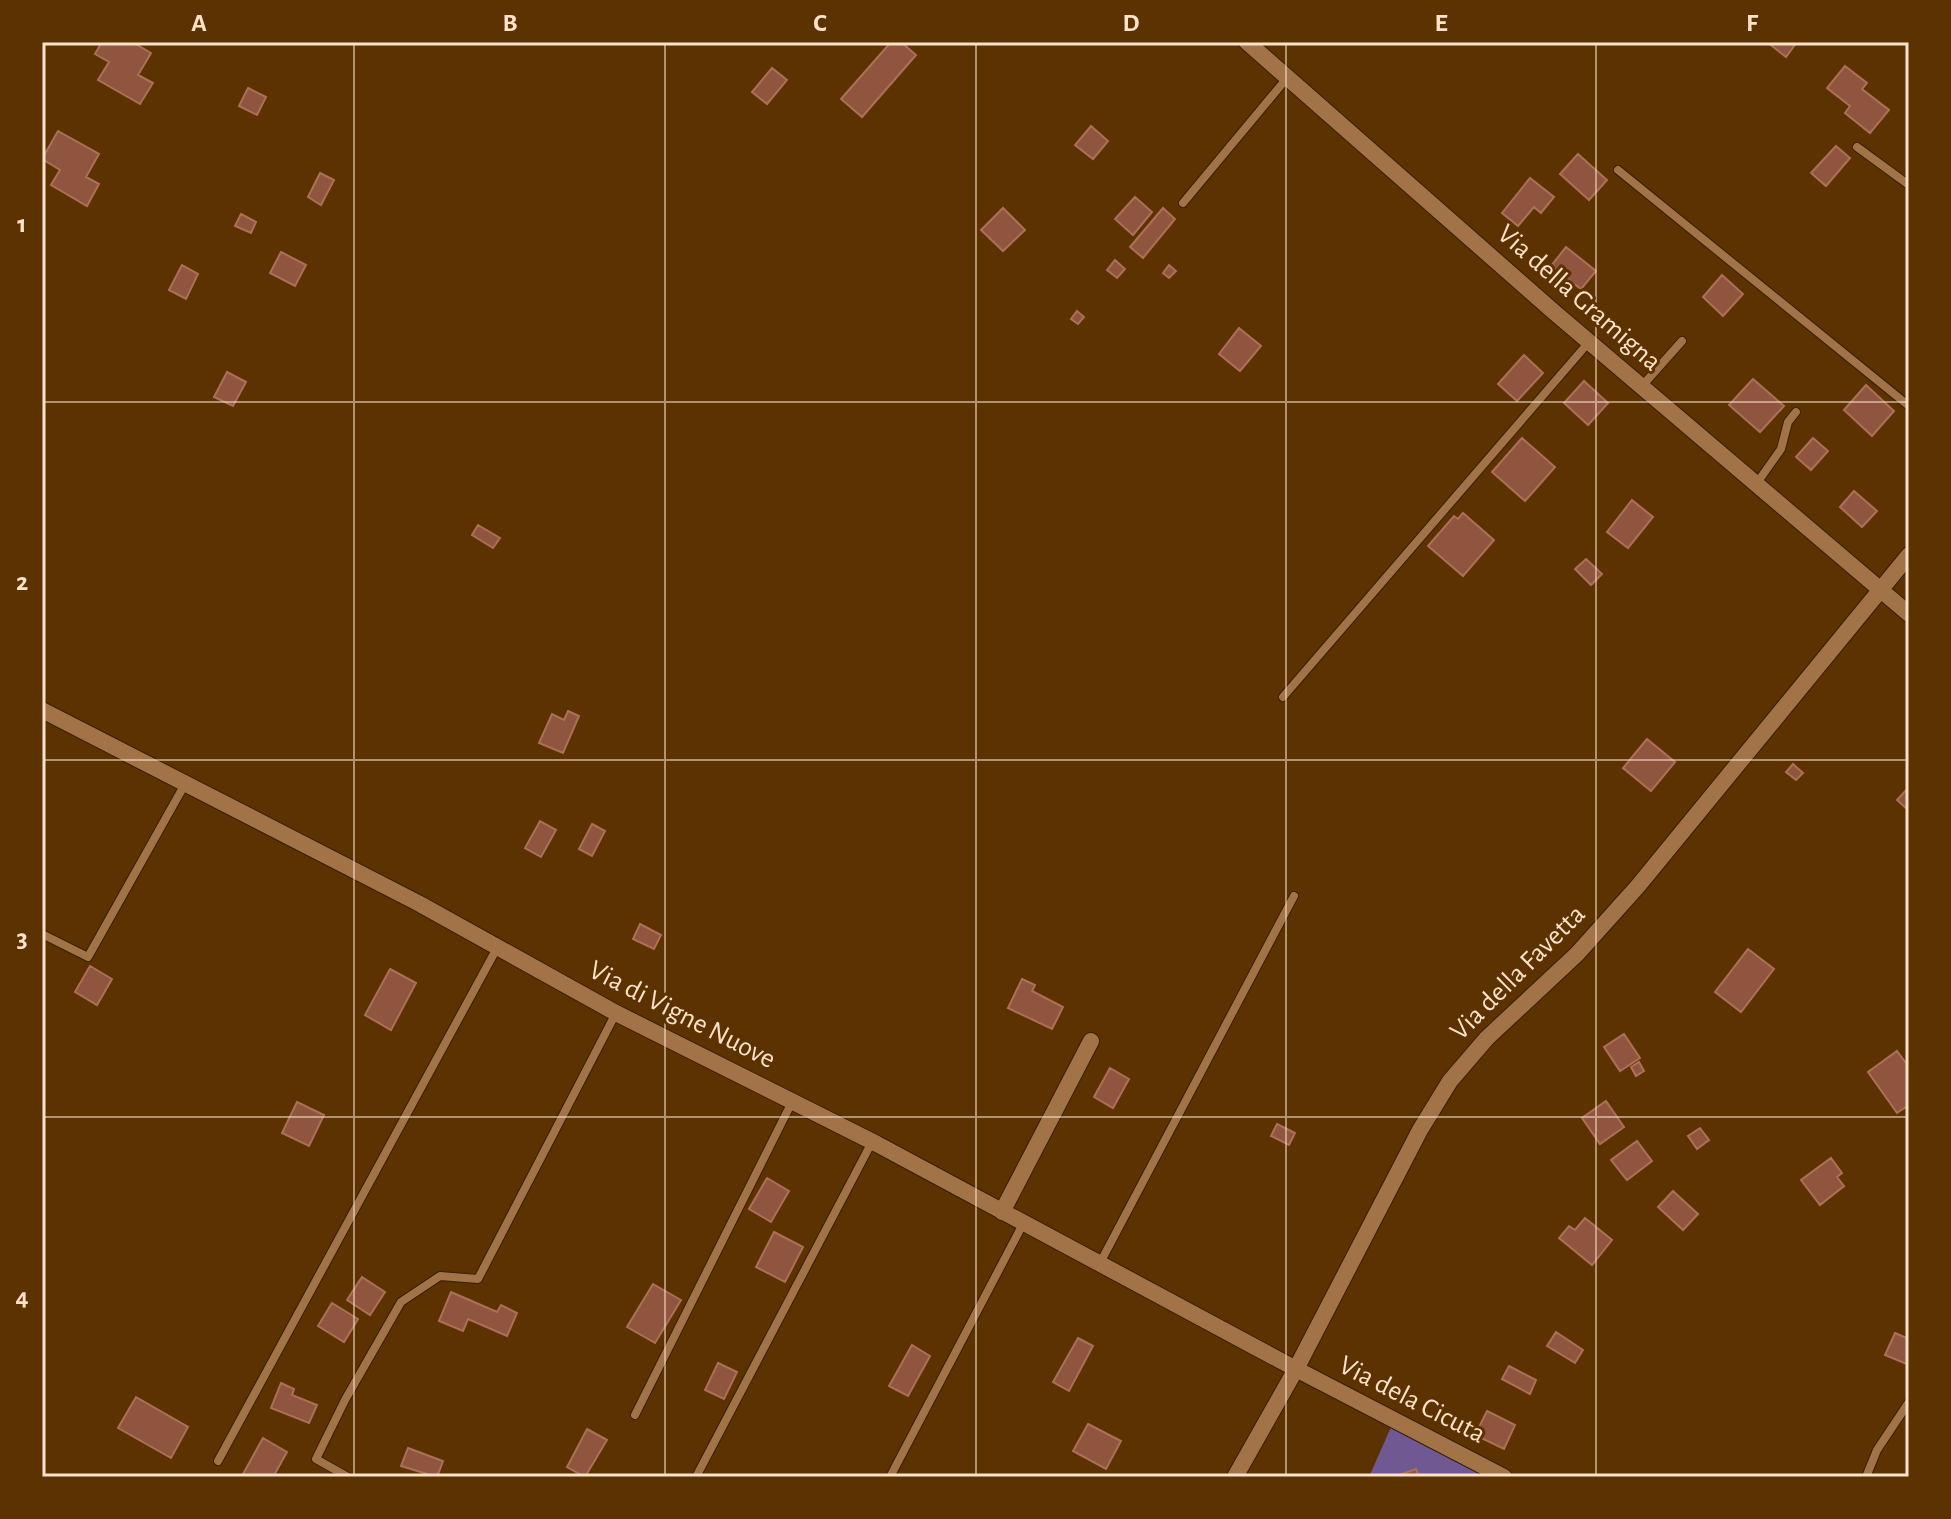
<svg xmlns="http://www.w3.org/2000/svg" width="1951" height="1519" viewBox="0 0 1951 1519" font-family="'Alegreya Sans',sans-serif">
<rect width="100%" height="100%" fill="#5c3200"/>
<!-- green -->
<path fill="#705893" d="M1391 1427 1488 1477H1369Z"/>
<!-- building -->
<path fill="#8f553e" stroke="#ac7059" stroke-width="2" d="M102 42H132L151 53 138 75 153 83 140 104 98 80 109 62 95 54Z
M891 42H901L916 55 862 117 841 99Z
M1767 42H1797L1786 57Z
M1845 66 1867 83 1862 89 1889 110 1870 133 1845 113 1850 106 1827 88Z
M772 68 787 80 767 104 752 92Z
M248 88 266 97 257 115 239 106Z
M1091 126 1108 141 1093 159 1075 145Z
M58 131 99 154 86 177 99 184 87 206 51 185 60 170 42 159Z
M1836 146 1850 158 1826 186 1811 173Z
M1578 154 1607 180 1589 200 1560 174Z
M320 173 334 180 321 205 308 197Z
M1530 178 1554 197 1541 213 1534 207 1518 226 1502 213Z
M1135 197 1152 212 1133 235 1115 219Z
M1003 208 1025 230 1003 251 981 230Z
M1163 208 1175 219 1143 258 1130 247Z
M241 214 256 222 251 233 235 226Z
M1566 247 1596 271 1581 289 1551 266Z
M281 252 306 265 295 286 270 273Z
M1115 260 1125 269 1117 278 1107 270Z
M182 265 198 274 186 299 169 290Z
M1169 265 1176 271 1169 278 1163 273Z
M1722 275 1743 294 1723 316 1703 297Z
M1077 311 1084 317 1078 324 1071 319Z
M1239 328 1261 346 1240 371 1219 354Z
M1524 355 1543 373 1517 401 1498 384Z
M227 372 246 382 233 406 214 397Z
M1753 379 1784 406 1760 432 1729 405Z
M1584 381 1608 403 1588 425 1564 403Z
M1866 385 1894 411 1872 436 1844 410Z
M1522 438 1555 467 1525 501 1492 472Z
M1813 438 1828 451 1811 470 1796 457Z
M1854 491 1877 511 1862 527 1840 507Z
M1632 500 1653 517 1628 548 1607 532Z
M1463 513 1494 540 1463 576 1428 546 1454 516 1458 519Z
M478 525 500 538 493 548 472 535Z
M1586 559 1602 574 1591 585 1575 569Z
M568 711 579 716 563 753 539 743 552 714 564 720Z
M1647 739 1675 762 1651 791 1623 768Z
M1793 764 1803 773 1796 780 1786 772Z
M1907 789 1909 792V811L1897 800Z
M540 821 556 830 541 857 525 848Z
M592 824 605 831 592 856 579 849Z
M640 924 661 935 654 949 633 939Z
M1748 949 1774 969 1741 1012 1715 992Z
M90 966 112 979 97 1005 75 992Z
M390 969 416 983 391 1030 365 1015Z
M1022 979 1035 985 1032 991 1063 1007 1052 1029 1008 1008Z
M1624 1034 1640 1058 1620 1071 1604 1047Z
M1897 1051 1909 1067V1105L1897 1113 1868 1072Z
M1639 1062 1644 1071 1636 1076 1631 1067Z
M1110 1068 1129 1079 1113 1108 1094 1097Z
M1606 1101 1624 1127 1600 1144 1582 1118Z
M297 1102 324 1115 309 1146 282 1133Z
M1277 1124 1295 1133 1289 1145 1271 1136Z
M1700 1128 1709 1140 1697 1149 1688 1136Z
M1637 1141 1652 1161 1627 1180 1611 1160Z
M1831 1158 1842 1173 1837 1177 1844 1186 1820 1205 1801 1180Z
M767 1178 789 1191 771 1222 749 1209Z
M1673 1191 1698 1214 1683 1230 1658 1207Z
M1585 1218 1612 1240 1592 1265 1559 1238 1569 1226 1575 1230Z
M774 1232 803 1247 785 1282 756 1267Z
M362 1277 385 1292 370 1315 347 1300Z
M653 1284 681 1300 655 1343 627 1327Z
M451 1292 497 1312 501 1305 517 1313 507 1336 468 1319 463 1331 439 1321Z
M332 1303 358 1319 344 1342 318 1326Z
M1556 1332 1583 1350 1575 1363 1547 1346Z
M1895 1333 1909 1339V1365L1885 1355Z
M1078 1338 1093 1346 1069 1391 1053 1382Z
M912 1345 930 1356 908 1396 889 1386Z
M718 1363 737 1372 724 1399 705 1390Z
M1509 1366 1536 1380 1530 1394 1502 1379Z
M281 1383 294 1389 292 1395 317 1405 309 1423 271 1408Z
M136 1397 188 1427 171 1458 118 1428Z
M1487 1411 1515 1425 1504 1449 1475 1435Z
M1088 1424 1121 1441 1106 1469 1073 1451Z
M587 1429 607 1440 585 1477 567 1467Z
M263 1438 287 1452 273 1477H245L242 1476Z
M408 1448 443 1461 437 1477 401 1466Z
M1416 1469 1419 1477H1393Z"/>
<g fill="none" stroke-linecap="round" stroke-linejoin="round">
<defs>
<path id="service" d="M1857 147 1909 185
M1618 170 1909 406
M1183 203 1287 78
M1642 386 1682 341
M1757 483 1781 449 1788 422 1796 412
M1283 697 1589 342
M42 934 88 957 185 784
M1100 1263 1294 896
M635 1415 792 1102
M218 1461 497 948
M348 1477 316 1459 345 1400 401 1302 440 1276 478 1279 616 1013
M696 1477 872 1142
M890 1477 1023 1224
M1866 1477 1877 1450 1909 1402"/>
<path id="minor" d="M1247 42 1554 312 1909 614
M42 710 418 903 616 1013 877 1144 1296 1369 1504 1477
M1002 1212 1091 1041
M1235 1477 1296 1369 1420 1130 1450 1081 1487 1038 1577 954 1638 886 1909 555"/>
</defs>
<!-- service casing -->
<use href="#service" stroke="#361e07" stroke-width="10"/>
<!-- minor casing -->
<use href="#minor" stroke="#361e07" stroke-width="18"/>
<!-- service -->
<use href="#service" stroke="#a37348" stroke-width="8"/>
<!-- minor -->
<use href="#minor" stroke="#a37348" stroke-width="16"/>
</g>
<!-- grid -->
<path fill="none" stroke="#fce2cb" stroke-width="2" stroke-opacity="0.55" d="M354 42V1477M665 42V1477M976 42V1477M1286 42V1477M1596 42V1477M42 402H1909M42 760H1909M42 1117H1909"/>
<g text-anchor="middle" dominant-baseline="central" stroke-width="6" stroke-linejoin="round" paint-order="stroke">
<!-- street labels -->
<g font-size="28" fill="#fce2cb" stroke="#5c3200">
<text transform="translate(1579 298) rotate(41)">Via della Gramigna</text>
<text transform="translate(1518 973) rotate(-45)">Via della Favetta</text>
<text transform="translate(682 1015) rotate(27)">Via di Vigne Nuove</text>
<text transform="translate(1412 1400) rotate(27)">Via dela Cicuta</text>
</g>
</g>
<!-- border -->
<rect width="1951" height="1519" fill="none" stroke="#5c3200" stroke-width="88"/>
<rect x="44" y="44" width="1863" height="1431" fill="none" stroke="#fce2cb" stroke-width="3"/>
<g font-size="26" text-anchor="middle" font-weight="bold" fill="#fce2cb">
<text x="199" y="31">A</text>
<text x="510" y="31">B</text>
<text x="820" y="31">C</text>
<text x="1131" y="31">D</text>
<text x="1441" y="31">E</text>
<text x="1752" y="31">F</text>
<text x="22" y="232">1</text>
<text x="22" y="590">2</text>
<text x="22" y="947">3</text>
<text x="22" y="1305">4</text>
</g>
</svg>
